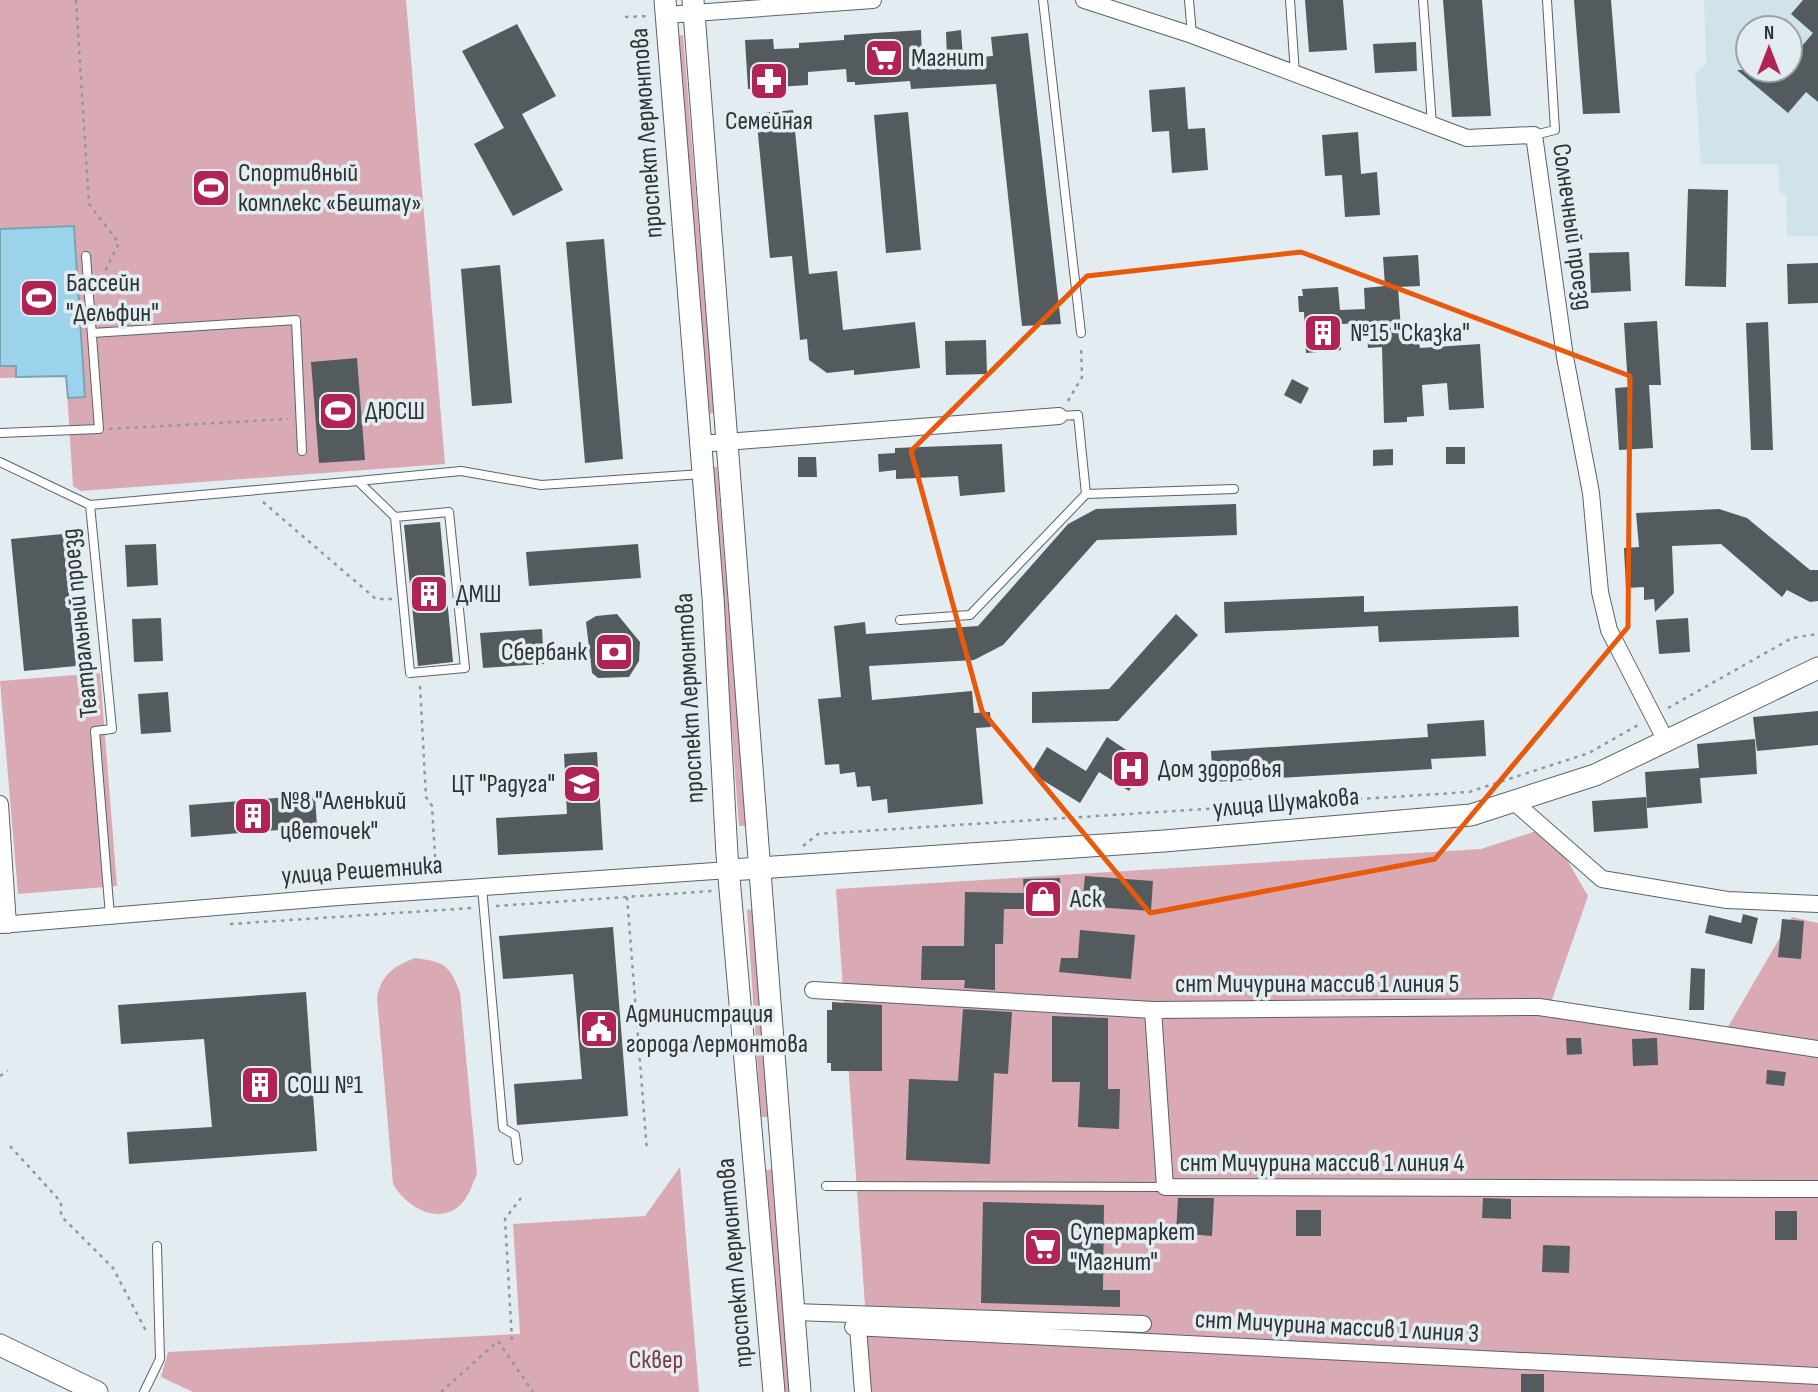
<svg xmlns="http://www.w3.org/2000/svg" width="1818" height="1392" viewBox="0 0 1818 1392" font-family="'Sofia Sans Condensed',sans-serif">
<rect width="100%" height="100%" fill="#e3edf1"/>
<!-- built -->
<path fill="#d0e2ea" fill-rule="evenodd" d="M1704 0H1818V236H1787L1786 194 1780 193 1778 164H1701L1695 74 1706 64ZM1748 28H1790V70H1748Z"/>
<!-- green -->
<path fill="#d9aab3" d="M0 0H406L445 464 81 491 73 486 66 376 0 378Z
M683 35 714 413 707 414 677 36Z
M712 467H717L746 826H739Z
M100 673 117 886 18 894 0 681Z
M1548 827 1588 896 1546 1017 1725 1032 1792 917 1818 923V1392H871L836 889 1481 849Z
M753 909 769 1117H761L747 910Z
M415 958C445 962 450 965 460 993L477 1174C472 1185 468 1199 458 1207 435 1225 405 1205 393 1184L377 997C382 974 394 966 415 958Z
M680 1167 699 1392H193L161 1377 168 1352 520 1334 513 1224 645 1216Z
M773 1169 791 1392H784L766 1170Z"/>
<!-- water -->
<path fill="#9bd3eb" stroke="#7aa3b4" stroke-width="2" d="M74 226 85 397 68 398 66 376 16 377V366H0V229Z"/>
<!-- building -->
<path fill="#535b5f" d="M1305 0H1343L1347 50 1309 52Z
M1443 0H1482L1491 116 1452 117Z
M1574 0H1611L1620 113 1583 114Z
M1803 0H1818V102L1806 92 1788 113 1737 70H1790V60L1813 33 1791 14Z
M517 24 556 96 522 114 563 190 513 216 474 144 504 128 462 51Z
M921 30 922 59H947L946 32 961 30 963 58 993 56 991 37 1028 33 1061 324 1022 326 996 84 911 89 910 81 855 85V82H847L846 69 808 72V85L748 89 745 40 773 39 774 49 799 48V43L844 40V35Z
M1416 42 1417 71 1375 73 1373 44Z
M1185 87 1188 129 1205 128 1208 170 1172 173 1169 131 1152 132 1149 90Z
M793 110 809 274 837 271 843 330 915 322 920 368 854 375V370L827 373 809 360 807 339 800 340 792 256 770 258 756 114Z
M908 112 921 250 886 253 874 115Z
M1358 132 1361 174 1377 172 1380 215 1345 217 1342 175 1325 176 1322 135Z
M1688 189 1728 190 1726 287 1685 286Z
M604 239 623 459 585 463 566 242Z
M1629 252 1631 291 1591 293 1589 253Z
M1418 255 1420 286 1398 287 1402 344 1419 343 1420 348 1480 344 1484 408 1449 410 1447 383 1422 385 1424 416 1407 417V422L1384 423 1382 347 1368 348 1366 323 1340 324 1341 350 1306 353 1304 312H1299L1298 296H1303L1302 289 1338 287 1340 310 1365 309 1364 288 1385 286 1383 257Z
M1818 263V303L1788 304 1787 264Z
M500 265 512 403 472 406 461 269Z
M1657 321 1661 385H1649L1653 448 1619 450 1615 388 1628 387 1624 323Z
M1768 322 1773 450H1751L1746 323Z
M986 340 987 374 946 375 945 341Z
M357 358 365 460 319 463 311 362Z
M1292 379 1309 388 1301 404 1284 395Z
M1002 444 1005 492 960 496 958 476 896 479V470L879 472 878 454 895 453V448Z
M1446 447H1465V464H1446Z
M1393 449V465L1373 466V450Z
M798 457H816L817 477H798Z
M1236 504 1237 535 1097 540 1003 645 974 660 869 666 872 700 972 691 974 713 990 712 991 727 976 728 983 804 888 813 887 799 872 801 870 786 857 787 855 772 840 774 839 764 825 765 818 699 841 697 834 626 865 622 866 634 978 626 1068 524 1096 509Z
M1719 509 1747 518 1810 570H1818V601L1810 602 1787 590 1782 597 1721 544 1672 546 1674 593 1655 612 1654 599 1644 600V587L1626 588 1624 548 1639 547 1636 513Z
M440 522 453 662 418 666 404 525Z
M63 534 76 666 24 671 11 539Z
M156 544 158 585 127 587 125 545Z
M638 544 641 578 529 586 526 552Z
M1364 596V612L1518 606 1519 637 1379 642 1378 626 1225 633 1224 602Z
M617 614 640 642 639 661 629 677 598 678 592 673 586 622 596 616Z
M1176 614 1198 635 1118 721 1032 723V692L1109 689Z
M161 618 163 661 134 662 132 619Z
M1688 618 1690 652 1659 654 1656 620Z
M542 629 544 664 483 668 480 633Z
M168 692 171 732 141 734 138 694Z
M1818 711V745L1757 751 1753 717Z
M1484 720 1486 756 1431 759 1432 769 1213 782 1211 751 1428 737 1427 724Z
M1107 737 1147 764 1129 791 1099 772 1080 803 1031 773 1047 747 1086 771Z
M1755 739 1757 774 1700 778 1702 803 1647 808 1645 772 1699 768 1697 744Z
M597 752 603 850 498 855 496 818 567 814 564 754Z
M315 795 317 827 191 837 189 805Z
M1646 797 1648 828 1594 832 1592 801Z
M1085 876 1153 881 1151 911 1082 906Z
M1060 878 1061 904 1034 902 1033 909H1004L1003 944H995V990L964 988 965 980H921L922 946H964L965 892 1024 893 1023 879Z
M1743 914 1758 918 1752 944 1705 933 1709 915 1741 923Z
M1782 919 1804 921 1801 959 1778 957Z
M613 927 628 1116 517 1125 514 1084 582 1079 573 974 503 979 499 936Z
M1080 930 1135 935 1131 979 1059 972 1061 958H1078Z
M1691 968 1705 969 1704 1010H1689Z
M306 992 317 1151 129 1164 127 1132 212 1127 204 1039 121 1044 118 1005Z
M832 1002 882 1005V1071H831V1063H827V1010H832Z
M963 1009 1012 1012 1008 1074 994 1073 990 1164 906 1160 909 1079 958 1081Z
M1052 1016 1108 1018V1089H1120L1119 1129 1078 1127 1080 1082H1052Z
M1566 1038H1581L1582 1054 1567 1055Z
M1657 1038 1658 1065 1633 1066 1632 1039Z
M1767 1070 1786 1072 1784 1086 1766 1084Z
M1178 1198H1214L1212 1236 1176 1233Z
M1483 1198 1511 1199V1219L1482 1218Z
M983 1202 1104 1205 1103 1290H1120V1307L981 1303Z
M1296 1210H1321V1236H1296Z
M1775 1211H1797V1240H1775Z
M1543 1245 1570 1246 1569 1273 1542 1272Z
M1521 1374H1544V1392H1521Z"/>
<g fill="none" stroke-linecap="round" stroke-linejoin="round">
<defs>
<path id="lane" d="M1043 0 1081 333
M1189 0 1192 35
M1290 0 1295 74
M1423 0 1432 125
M1534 135 1555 130 1547 0
M92 333 296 320 302 451
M1059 416 1078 415 1086 494
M0 433 99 429 86 256
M0 462 90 505
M358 481 461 471 541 485 702 474
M900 620 970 615 1086 494 1234 489
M482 887 503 1128 515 1135 518 1160
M110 916 95 731 112 729 90 505 358 481 395 517 410 673 465 668 449 512 395 517
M826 1186 1165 1187
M144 1392 160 1359 157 1246"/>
<path id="street" d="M1084 0 1192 35 1467 138 1534 135 1565 357 1591 493 1600 592 1609 630 1666 741
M666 15 873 0
M700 444 1059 416
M1513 801 1602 879 1727 900 1818 904
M0 804 8 925
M0 925 338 897 729 870
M813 990 1153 1010 1539 1007 1818 1049
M1153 1010 1165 1187 1818 1189
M794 1312 1143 1324
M853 1327 1818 1376
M858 1327 863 1392"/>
<path id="secondary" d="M665 0 713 597 727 855 774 1392
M693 0 800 1392
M729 870 1164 841 1471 815 1595 775 1818 668
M0 1345 97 1392"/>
</defs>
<!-- lane casing -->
<use href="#lane" stroke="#5a6366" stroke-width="10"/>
<!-- street casing -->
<use href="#street" stroke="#5a6366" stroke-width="18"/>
<!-- secondary casing -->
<use href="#secondary" stroke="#5a6366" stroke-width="23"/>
<!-- path -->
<path stroke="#91989b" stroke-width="2.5" stroke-dasharray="3.5 5" stroke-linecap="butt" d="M76 0 89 204 119 243 101 279
M625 17 649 16
M1068 401 1082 377 1081 346
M109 429 288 419
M263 502 376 599H392
M420 686 426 797 432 806 436 873
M1668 708 1792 638 1818 634
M803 846 818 834 1469 792 1589 753 1638 725
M627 897 647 1151
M496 906 712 891
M230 924 472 908
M638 1047 705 1041
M0 1076 8 1071
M10 1146 61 1202V1216L113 1268 146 1331
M512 1340 505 1219 521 1198
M441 1392 498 1341 533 1392"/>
<!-- lane -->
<use href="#lane" stroke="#fff" stroke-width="8"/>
<!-- street -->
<use href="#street" stroke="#fff" stroke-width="16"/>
<!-- secondary -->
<use href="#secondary" stroke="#fff" stroke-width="21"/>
</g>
<!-- marked area -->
<path fill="none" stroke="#e8590c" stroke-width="5" stroke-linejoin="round" d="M1301 252 1630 376 1628 627 1435 859 1150 913 982 711 911 451 1087 276Z"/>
<!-- icons -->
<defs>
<symbol id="supermarket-square" viewBox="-11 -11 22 22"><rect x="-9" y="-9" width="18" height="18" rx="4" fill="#b12255" stroke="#e3edf1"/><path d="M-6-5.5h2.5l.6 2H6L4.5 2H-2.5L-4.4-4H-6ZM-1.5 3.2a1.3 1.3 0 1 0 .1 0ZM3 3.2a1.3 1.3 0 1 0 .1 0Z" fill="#fff"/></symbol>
<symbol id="pharmacy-square" viewBox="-11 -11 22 22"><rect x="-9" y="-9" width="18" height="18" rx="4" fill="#b12255" stroke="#e3edf1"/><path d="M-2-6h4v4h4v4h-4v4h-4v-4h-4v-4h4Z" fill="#fff"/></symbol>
<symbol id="stadium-square" viewBox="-11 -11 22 22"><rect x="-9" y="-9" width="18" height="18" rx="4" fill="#b12255" stroke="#e3edf1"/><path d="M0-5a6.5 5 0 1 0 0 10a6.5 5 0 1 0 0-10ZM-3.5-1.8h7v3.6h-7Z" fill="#fff"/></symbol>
<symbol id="building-square" viewBox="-11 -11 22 22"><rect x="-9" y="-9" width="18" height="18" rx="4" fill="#b12255" stroke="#e3edf1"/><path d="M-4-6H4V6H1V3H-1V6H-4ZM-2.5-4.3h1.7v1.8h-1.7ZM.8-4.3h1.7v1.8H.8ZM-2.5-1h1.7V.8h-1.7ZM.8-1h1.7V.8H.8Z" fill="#fff"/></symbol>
<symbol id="bank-square" viewBox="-11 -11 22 22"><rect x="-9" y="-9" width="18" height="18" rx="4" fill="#b12255" stroke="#e3edf1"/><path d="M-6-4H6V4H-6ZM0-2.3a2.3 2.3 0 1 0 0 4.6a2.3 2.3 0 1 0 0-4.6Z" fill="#fff"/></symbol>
<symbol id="hospital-square" viewBox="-11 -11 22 22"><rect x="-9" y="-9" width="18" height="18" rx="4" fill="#b12255" stroke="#e3edf1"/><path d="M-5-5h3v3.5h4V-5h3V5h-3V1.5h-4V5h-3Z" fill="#fff"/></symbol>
<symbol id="school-square" viewBox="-11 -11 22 22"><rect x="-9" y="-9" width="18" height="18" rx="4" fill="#b12255" stroke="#e3edf1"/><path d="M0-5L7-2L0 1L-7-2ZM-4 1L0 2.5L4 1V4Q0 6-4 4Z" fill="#fff"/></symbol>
<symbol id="shop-square" viewBox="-11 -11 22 22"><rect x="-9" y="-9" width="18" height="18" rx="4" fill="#b12255" stroke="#e3edf1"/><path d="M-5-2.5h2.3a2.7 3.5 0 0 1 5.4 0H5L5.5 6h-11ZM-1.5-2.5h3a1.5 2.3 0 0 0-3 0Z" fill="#fff"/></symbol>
<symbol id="civic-square" viewBox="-11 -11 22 22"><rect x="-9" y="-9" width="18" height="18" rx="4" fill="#b12255" stroke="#e3edf1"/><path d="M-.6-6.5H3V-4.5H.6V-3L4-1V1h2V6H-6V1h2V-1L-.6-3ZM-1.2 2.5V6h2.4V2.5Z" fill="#fff"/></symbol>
</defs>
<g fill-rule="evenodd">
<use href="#supermarket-square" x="862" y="36" width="44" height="44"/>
<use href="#pharmacy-square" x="747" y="59" width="44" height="44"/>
<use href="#stadium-square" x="189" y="166" width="44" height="44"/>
<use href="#stadium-square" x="17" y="276" width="44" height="44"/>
<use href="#building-square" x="1301" y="311" width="44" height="44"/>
<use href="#stadium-square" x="316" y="389" width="44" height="44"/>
<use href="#building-square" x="407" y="572" width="44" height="44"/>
<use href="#bank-square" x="592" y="630" width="44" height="44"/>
<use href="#hospital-square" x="1109" y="747" width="44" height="44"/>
<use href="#school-square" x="560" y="762" width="44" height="44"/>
<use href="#building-square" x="231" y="794" width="44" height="44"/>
<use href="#shop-square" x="1021" y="877" width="44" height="44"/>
<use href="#civic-square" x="577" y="1007" width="44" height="44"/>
<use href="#building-square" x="238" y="1063" width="44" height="44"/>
<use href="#supermarket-square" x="1021" y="1225" width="44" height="44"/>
</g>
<g text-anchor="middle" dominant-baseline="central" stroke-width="7" stroke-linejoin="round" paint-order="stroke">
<!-- poi labels -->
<g font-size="26" fill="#2e3233" stroke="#e3edf1" text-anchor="start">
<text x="911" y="58">Магнит</text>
<text x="769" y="121" text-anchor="middle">Семейная</text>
<text x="238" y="173">Спортивный<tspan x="238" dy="30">комплекс «Бештау»</tspan></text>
<text x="66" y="283">Бассейн<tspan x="66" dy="30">"Дельфин"</tspan></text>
<text x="1350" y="333">№15 "Сказка"</text>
<text x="365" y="411">ДЮСШ</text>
<text x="456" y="594">ДМШ</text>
<text x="587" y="652" text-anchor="end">Сбербанк</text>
<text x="1158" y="769">Дом здоровья</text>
<text x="555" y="784" text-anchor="end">ЦТ "Радуга"</text>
<text x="280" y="801">№8 "Аленький<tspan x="280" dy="30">цветочек"</tspan></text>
<text x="1070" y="899">Аск</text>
<text x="626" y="1014">Администрация<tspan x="626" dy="30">города Лермонтова</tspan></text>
<text x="287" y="1085">СОШ №1</text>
<text x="1070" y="1232">Супермаркет<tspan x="1070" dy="30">"Магнит"</tspan></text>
</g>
<!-- street labels -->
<g font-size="26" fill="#2e3233" stroke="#e3edf1">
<text transform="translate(647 133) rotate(-94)">проспект Лермонтова</text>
<text transform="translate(1572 227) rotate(82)">Солнечный проезд</text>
<text transform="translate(80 623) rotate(-96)">Театральный проезд</text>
<text transform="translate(690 698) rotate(-93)">проспект Лермонтова</text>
<text transform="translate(1286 803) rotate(-5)">улица Шумакова</text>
<text transform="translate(362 871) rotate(-4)">улица Решетника</text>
<text x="1317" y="984">снт Мичурина массив 1 линия 5</text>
<text x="1322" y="1163">снт Мичурина массив 1 линия 4</text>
<text transform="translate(735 1263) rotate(-95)">проспект Лермонтова</text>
<text transform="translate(1337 1327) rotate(3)">снт Мичурина массив 1 линия 3</text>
</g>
<!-- park labels -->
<g font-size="26" fill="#7d3849" stroke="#e3edf1">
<text x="656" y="1360">Сквер</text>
</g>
</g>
<!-- north arrow -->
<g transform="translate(1769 49)"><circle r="33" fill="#e3edf1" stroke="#9ba2a5" stroke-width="2"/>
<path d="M0-5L12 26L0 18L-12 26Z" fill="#b12255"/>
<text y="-10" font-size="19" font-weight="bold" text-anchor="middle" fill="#2e3233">N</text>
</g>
</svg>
